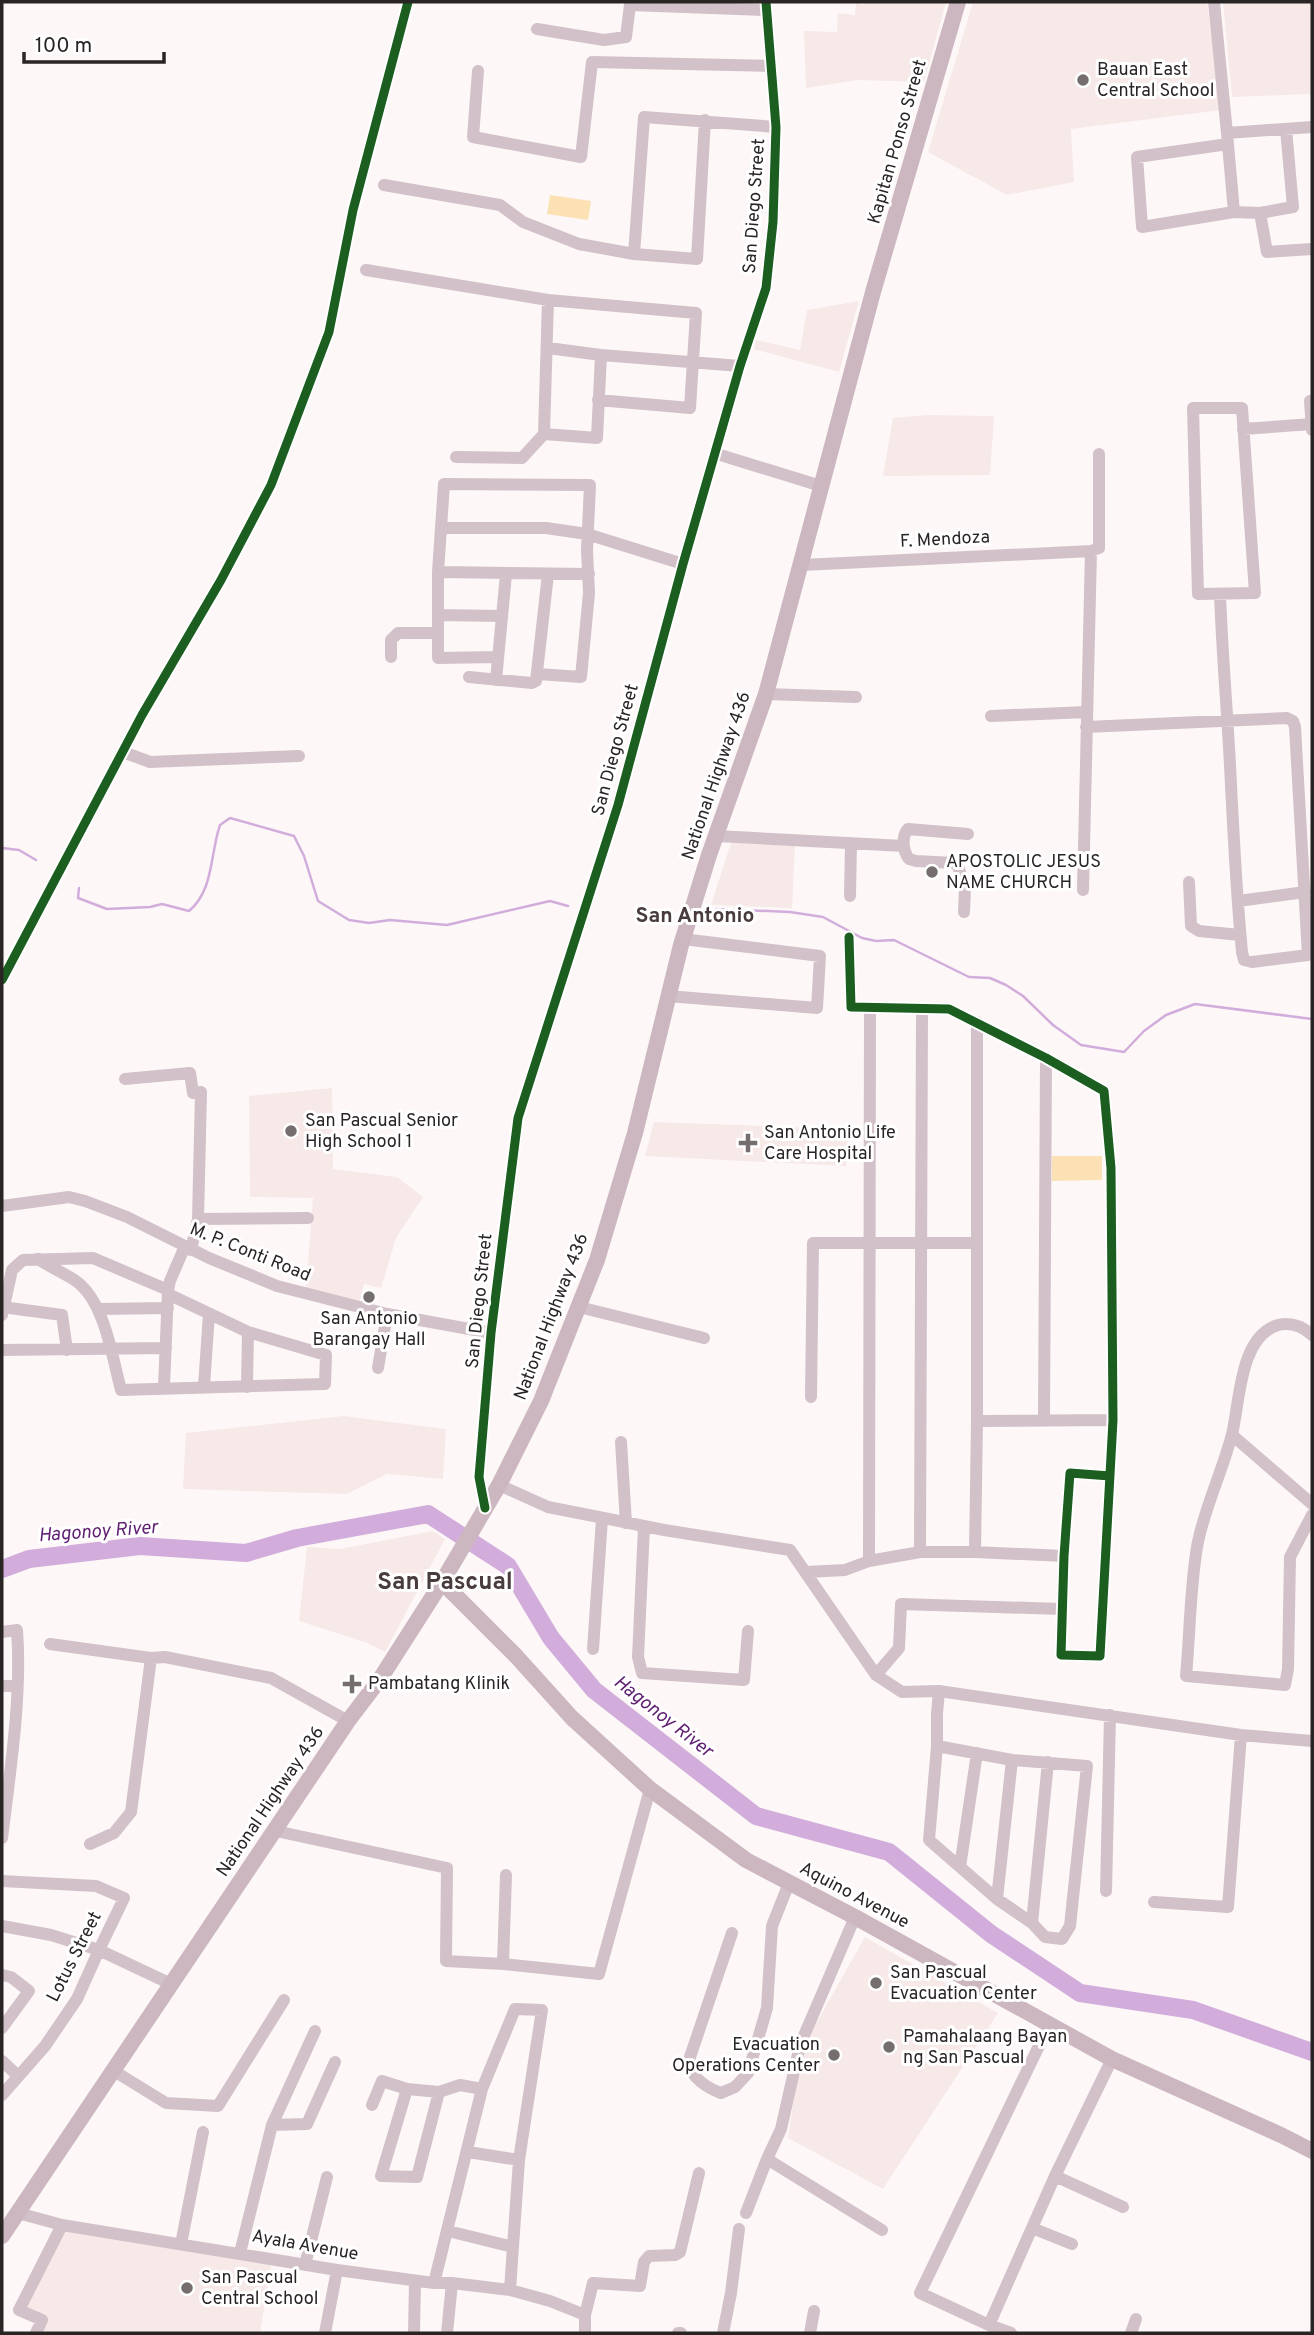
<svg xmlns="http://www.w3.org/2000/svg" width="1314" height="2335" viewBox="0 0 1314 2335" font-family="Overpass,sans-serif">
<rect width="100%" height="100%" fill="#fdf8f7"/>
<!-- built -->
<path fill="#f6e9e8" d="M865 2H946L924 82 858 80 806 88 804 31 837 32 838 13 855 15 856 3 864 5Z
M973 2H1207L1221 110 1071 129 1074 182 1007 195 928 152Z
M1223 2H1312V94L1232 97Z
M859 301 839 372 754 349 756 340 800 350 807 310Z
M927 415 994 416 990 475 883 476 893 418Z
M731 843 795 846 792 908 711 905Z
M332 1088 333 1169 397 1177 423 1197 396 1238 381 1288 364 1284 359 1305 306 1290 313 1198 250 1197 249 1096Z
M654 1122 848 1129 846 1166 645 1156Z
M343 1416 446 1429 443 1479 387 1474 347 1494 183 1489 186 1433Z
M433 1531 445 1539 385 1652 365 1642 299 1621 307 1547 340 1549Z
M865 1937 998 2013 883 2189 788 2138 801 2050Z
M61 2229 272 2261 260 2333H37L44 2319 23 2308Z"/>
<!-- green -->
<path fill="#fbe1b4" d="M550 195 591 201 588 220 547 214Z
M1052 1156H1102V1180L1052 1181Z"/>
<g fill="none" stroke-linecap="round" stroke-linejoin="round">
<!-- stream -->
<path stroke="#d2addc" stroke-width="2.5" d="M2 848 19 850 36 860
M79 888 78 898 107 909 150 907 162 904 189 911C214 890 210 854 220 825L230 818 294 836 304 856 318 901 349 920 369 923 390 920 447 925 550 901 568 906
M716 909 790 912 823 917 862 938 876 941 894 940 969 977 990 978 1006 985 1023 996 1053 1025 1081 1045 1124 1052 1144 1031 1166 1015 1195 1004 1312 1019"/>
<!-- river -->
<path stroke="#d2addc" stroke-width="18" d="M2 1569 29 1559 140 1546 246 1553 297 1538 428 1514 508 1566 551 1638 594 1690 756 1816 889 1852 991 1934 1080 1993 1193 2010 1312 2052"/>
<!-- minor -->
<path stroke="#d2c1c8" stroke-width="12" d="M1214 2 1227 133
M537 29 604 40 626 37 630 5 767 10
M478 71 473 137 581 157 592 62 771 66
M1228 144 1137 157 1142 227 1234 212 1260 213 1293 207 1286 129
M384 185 500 205 523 222 579 244 634 254 697 259 705 120
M1234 212 1227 133 1312 127
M1260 213 1267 252 1312 249
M634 254 644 117 776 127
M366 270 548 300 696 313 690 408 598 400
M548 348 601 355 740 366
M1193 408H1242L1255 593 1198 594Z
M1243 429 1312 424
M1312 430 1310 401H1312
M544 434 597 438 601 355
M717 454 821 486
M456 457 522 458 544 434 548 300
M441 528H546L587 534 683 564
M802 565 1091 551
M438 572 589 574
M438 615 502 616
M391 657V640L398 633H438
M498 657 438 658V572L444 484 590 485 587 550 589 593 581 677 538 674
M469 677 532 683 536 681 548 574
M496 680 506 574
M766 694 856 697
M991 716 1087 712
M1086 727 1287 718 1293 721 1295 727 1308 955 1252 962 1244 960 1242 952C1236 890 1233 827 1230 765 1227 708 1222 651 1220 594
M123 752 150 762 299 756
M717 836 904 846
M1189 882 1191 926 1199 931 1240 935
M1083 890 1091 551 1099 548V454
M850 896 851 843
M1238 901 1305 892
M964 912 965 887 958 866 954 863 916 861 909 859C903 851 901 837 908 829L968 834
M849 937 851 1007 949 1009 1046 1058 1104 1091 1111 1168 1113 1420 1100 1656 1061 1655 1064 1556 1070 1473 1110 1476
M2 980 142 715 221 580 271 485 329 332 353 210 408 2
M667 996 817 1008 820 956 683 939
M125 1079 190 1073 193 1093 201 1092 198 1219 191 1250
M2 1206 69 1197 85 1201 127 1217 209 1258 277 1286 387 1314 491 1333
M198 1219 308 1218
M38 1259C50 1267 64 1273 76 1281 105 1302 112 1357 121 1390L325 1384 326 1355 248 1332 168 1294
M2 1307 62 1315 67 1350
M579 1307 704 1338
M98 1309 168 1308
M2 1315 12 1270 23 1260 93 1258 168 1290
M1312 1335C1302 1326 1291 1322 1278 1325 1239 1337 1240 1402 1232 1434 1223 1470 1203 1511 1197 1547 1190 1589 1190 1633 1186 1676L1285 1685 1288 1669 1290 1557 1312 1515
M2 1350 166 1348
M378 1368 387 1314
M204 1386 209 1314
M164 1387 168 1290 170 1281 185 1246
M247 1387 248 1332
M811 1397 813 1243H977
M977 1421 1113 1420
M1044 1421 1046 1058
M1232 1435 1312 1504
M621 1442 626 1523
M499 1485 548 1507 664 1530 790 1550 876 1675 902 1692 939 1691 1241 1735 1312 1741
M485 1508 479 1477 491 1333 518 1118 618 805 683 564 740 366 766 288 773 222 776 127 766 2
M644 1527 638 1657 642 1673 744 1680 748 1631
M920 1552 922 1010
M975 1552 977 1421V1022
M869 1561 870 1008
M806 1572 845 1570 869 1561 920 1552H975L1064 1556
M2 1632 17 1630C22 1696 10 1772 2 1838
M50 1644 151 1658 165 1657 271 1678 348 1721
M593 1649 602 1519
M876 1675 899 1648 901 1604 1062 1609
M2 1686H17
M939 1691 937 1714V1746L1012 1760 1087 1766 1070 1926 1062 1939 1045 1937 1032 1923 997 1899 960 1867
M937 1746 929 1840 960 1867 977 1753
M276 1831 447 1868 446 1961 503 1964 599 1974 650 1789
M90 1844 114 1833 131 1812 151 1658
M2 1881 96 1886 124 1898 99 1950 77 1999 45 2046 2 2095
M1106 1891 1110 1715
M997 1899 1012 1760
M1154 1902 1228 1907 1241 1735
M855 1917 800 2045 781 2129 767 2159 882 2230
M1032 1923 1048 1762
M2 1926 51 1935 99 1950 171 1984
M732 1933 688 2063C692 2078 707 2088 721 2093L735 2087 748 2073 767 2008 772 1926 789 1883
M503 1964 506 1875
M2 1975 11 1977 29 1991 2 2028
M2 2061 18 2076
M114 2071 166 2103 218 2106 284 2000
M407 2089 381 2176 417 2177 439 2092
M372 2105 382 2081 407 2089 439 2092 460 2085 482 2089 515 2009 542 2010 519 2160 510 2290
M272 2125 307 2124 335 2062
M468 2152 519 2160
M1055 2176 1123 2207
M18 2213 62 2225 337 2270 434 2283H452L510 2290 550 2301 585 2315
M746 2213 767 2159
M1032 2228 1072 2244
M448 2231 513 2247
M181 2244 203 2132
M240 2253 272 2125 315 2031
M305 2265 327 2177
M434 2283 482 2089
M989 2325 1055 2176 1112 2059
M36 2333 42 2320 19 2310 62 2225
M325 2333 337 2270
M414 2333 415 2281
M447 2333 452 2283
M585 2333V2315L593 2283 640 2286 644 2262 649 2256 675 2255 680 2252 699 2173
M678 2333H681
M723 2333 731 2293 739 2229
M810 2333 814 2311
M1011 2333 989 2325 920 2293 1049 2025
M1131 2333 1136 2319"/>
<!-- major -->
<path stroke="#ccb7c1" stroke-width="16" d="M442 1582 516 1656 572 1718 650 1789 746 1860 855 1917 1112 2059 1283 2136 1312 2151
M2 2236 348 1721 380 1679 442 1582 499 1485 541 1401 597 1260 635 1133 681 945 709 855 766 694 873 292 958 2"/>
<defs>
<path id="cycleway" d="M849 937 851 1007 949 1009 1046 1058 1104 1091 1111 1168 1113 1420 1100 1656 1061 1655 1064 1556 1070 1473 1110 1476
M2 980 142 715 221 580 271 485 329 332 353 210 408 2
M485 1508 479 1477 491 1333 518 1118 618 805 683 564 740 366 766 288 773 222 776 127 766 2"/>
</defs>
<!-- cycleway casing -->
<use href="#cycleway" stroke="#fff" stroke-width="13"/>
<!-- cycleway -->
<use href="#cycleway" stroke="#1b5e20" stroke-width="9"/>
</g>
<!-- markers -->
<g fill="#746f6e" stroke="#fff" stroke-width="2.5">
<circle cx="1083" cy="80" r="7"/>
<circle cx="932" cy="872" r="7"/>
<circle cx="291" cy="1131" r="7"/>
<path d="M744.5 1132.5h7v7h7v7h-7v7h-7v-7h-7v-7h7z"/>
<circle cx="369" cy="1297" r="7"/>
<path d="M348.5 1673.5h7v7h7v7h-7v7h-7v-7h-7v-7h7z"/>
<circle cx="876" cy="1983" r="7"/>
<circle cx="889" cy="2047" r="7"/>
<circle cx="834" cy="2055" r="7"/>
<circle cx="187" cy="2288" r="7"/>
</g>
<g text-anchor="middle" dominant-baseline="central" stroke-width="6" stroke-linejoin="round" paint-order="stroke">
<!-- poi labels -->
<g font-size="18" fill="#2a2525" stroke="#fff" text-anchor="start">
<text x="1097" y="70">Bauan East<tspan x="1097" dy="21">Central School</tspan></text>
<text x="946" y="862">APOSTOLIC JESUS<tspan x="946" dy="21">NAME CHURCH</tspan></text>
<text x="305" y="1121">San Pascual Senior<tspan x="305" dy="21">High School 1</tspan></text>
<text x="764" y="1133">San Antonio Life<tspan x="764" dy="21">Care Hospital</tspan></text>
<text x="369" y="1319" text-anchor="middle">San Antonio<tspan x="369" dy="21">Barangay Hall</tspan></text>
<text x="368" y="1684">Pambatang Klinik</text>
<text x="890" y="1973">San Pascual<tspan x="890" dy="21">Evacuation Center</tspan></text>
<text x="903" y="2037">Pamahalaang Bayan<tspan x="903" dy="21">ng San Pascual</tspan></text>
<text x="820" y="2045" text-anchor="end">Evacuation<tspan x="820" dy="21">Operations Center</tspan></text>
<text x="201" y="2278">San Pascual<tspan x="201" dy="21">Central School</tspan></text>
</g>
<!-- street labels -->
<g font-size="18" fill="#2a2525" stroke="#fff">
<text transform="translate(898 142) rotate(-74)">Kapitan Ponso Street</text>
<text transform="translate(755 206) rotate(-86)">San Diego Street</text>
<text transform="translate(945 540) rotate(-3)">F. Mendoza</text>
<text transform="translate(616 750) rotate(-75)">San Diego Street</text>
<text transform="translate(717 776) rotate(-71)">National Highway 436</text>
<text transform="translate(250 1253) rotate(22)">M. P. Conti Road</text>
<text transform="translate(480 1301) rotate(-84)">San Diego Street</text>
<text transform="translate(552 1317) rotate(-69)">National Highway 436</text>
<text transform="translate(271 1802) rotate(-56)">National Highway 436</text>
<text transform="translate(854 1896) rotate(28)">Aquino Avenue</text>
<text transform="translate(75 1957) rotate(-63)">Lotus Street</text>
<text transform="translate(305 2246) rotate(10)">Ayala Avenue</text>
</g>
<!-- water labels -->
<g font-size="19" font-style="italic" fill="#602172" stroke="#fff">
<text transform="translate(98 1532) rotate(-4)">Hagonoy River</text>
<text transform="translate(663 1717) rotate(38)">Hagonoy River</text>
</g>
<!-- quarter labels -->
<g font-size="21" font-weight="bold" fill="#483c3c" stroke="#fff">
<text x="695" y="916">San Antonio</text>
</g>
<!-- district labels -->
<g font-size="24" font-weight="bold" fill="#483c3c" stroke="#fff">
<text x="445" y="1583">San Pascual</text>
</g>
</g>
<!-- border -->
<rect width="1314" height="2335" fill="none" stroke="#2a2525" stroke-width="7"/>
<!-- scale -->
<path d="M24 52v10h140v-10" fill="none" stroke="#2a2525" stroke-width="3.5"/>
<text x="35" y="52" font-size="21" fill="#2a2525" stroke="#ffffff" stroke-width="5" paint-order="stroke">100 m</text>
</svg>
